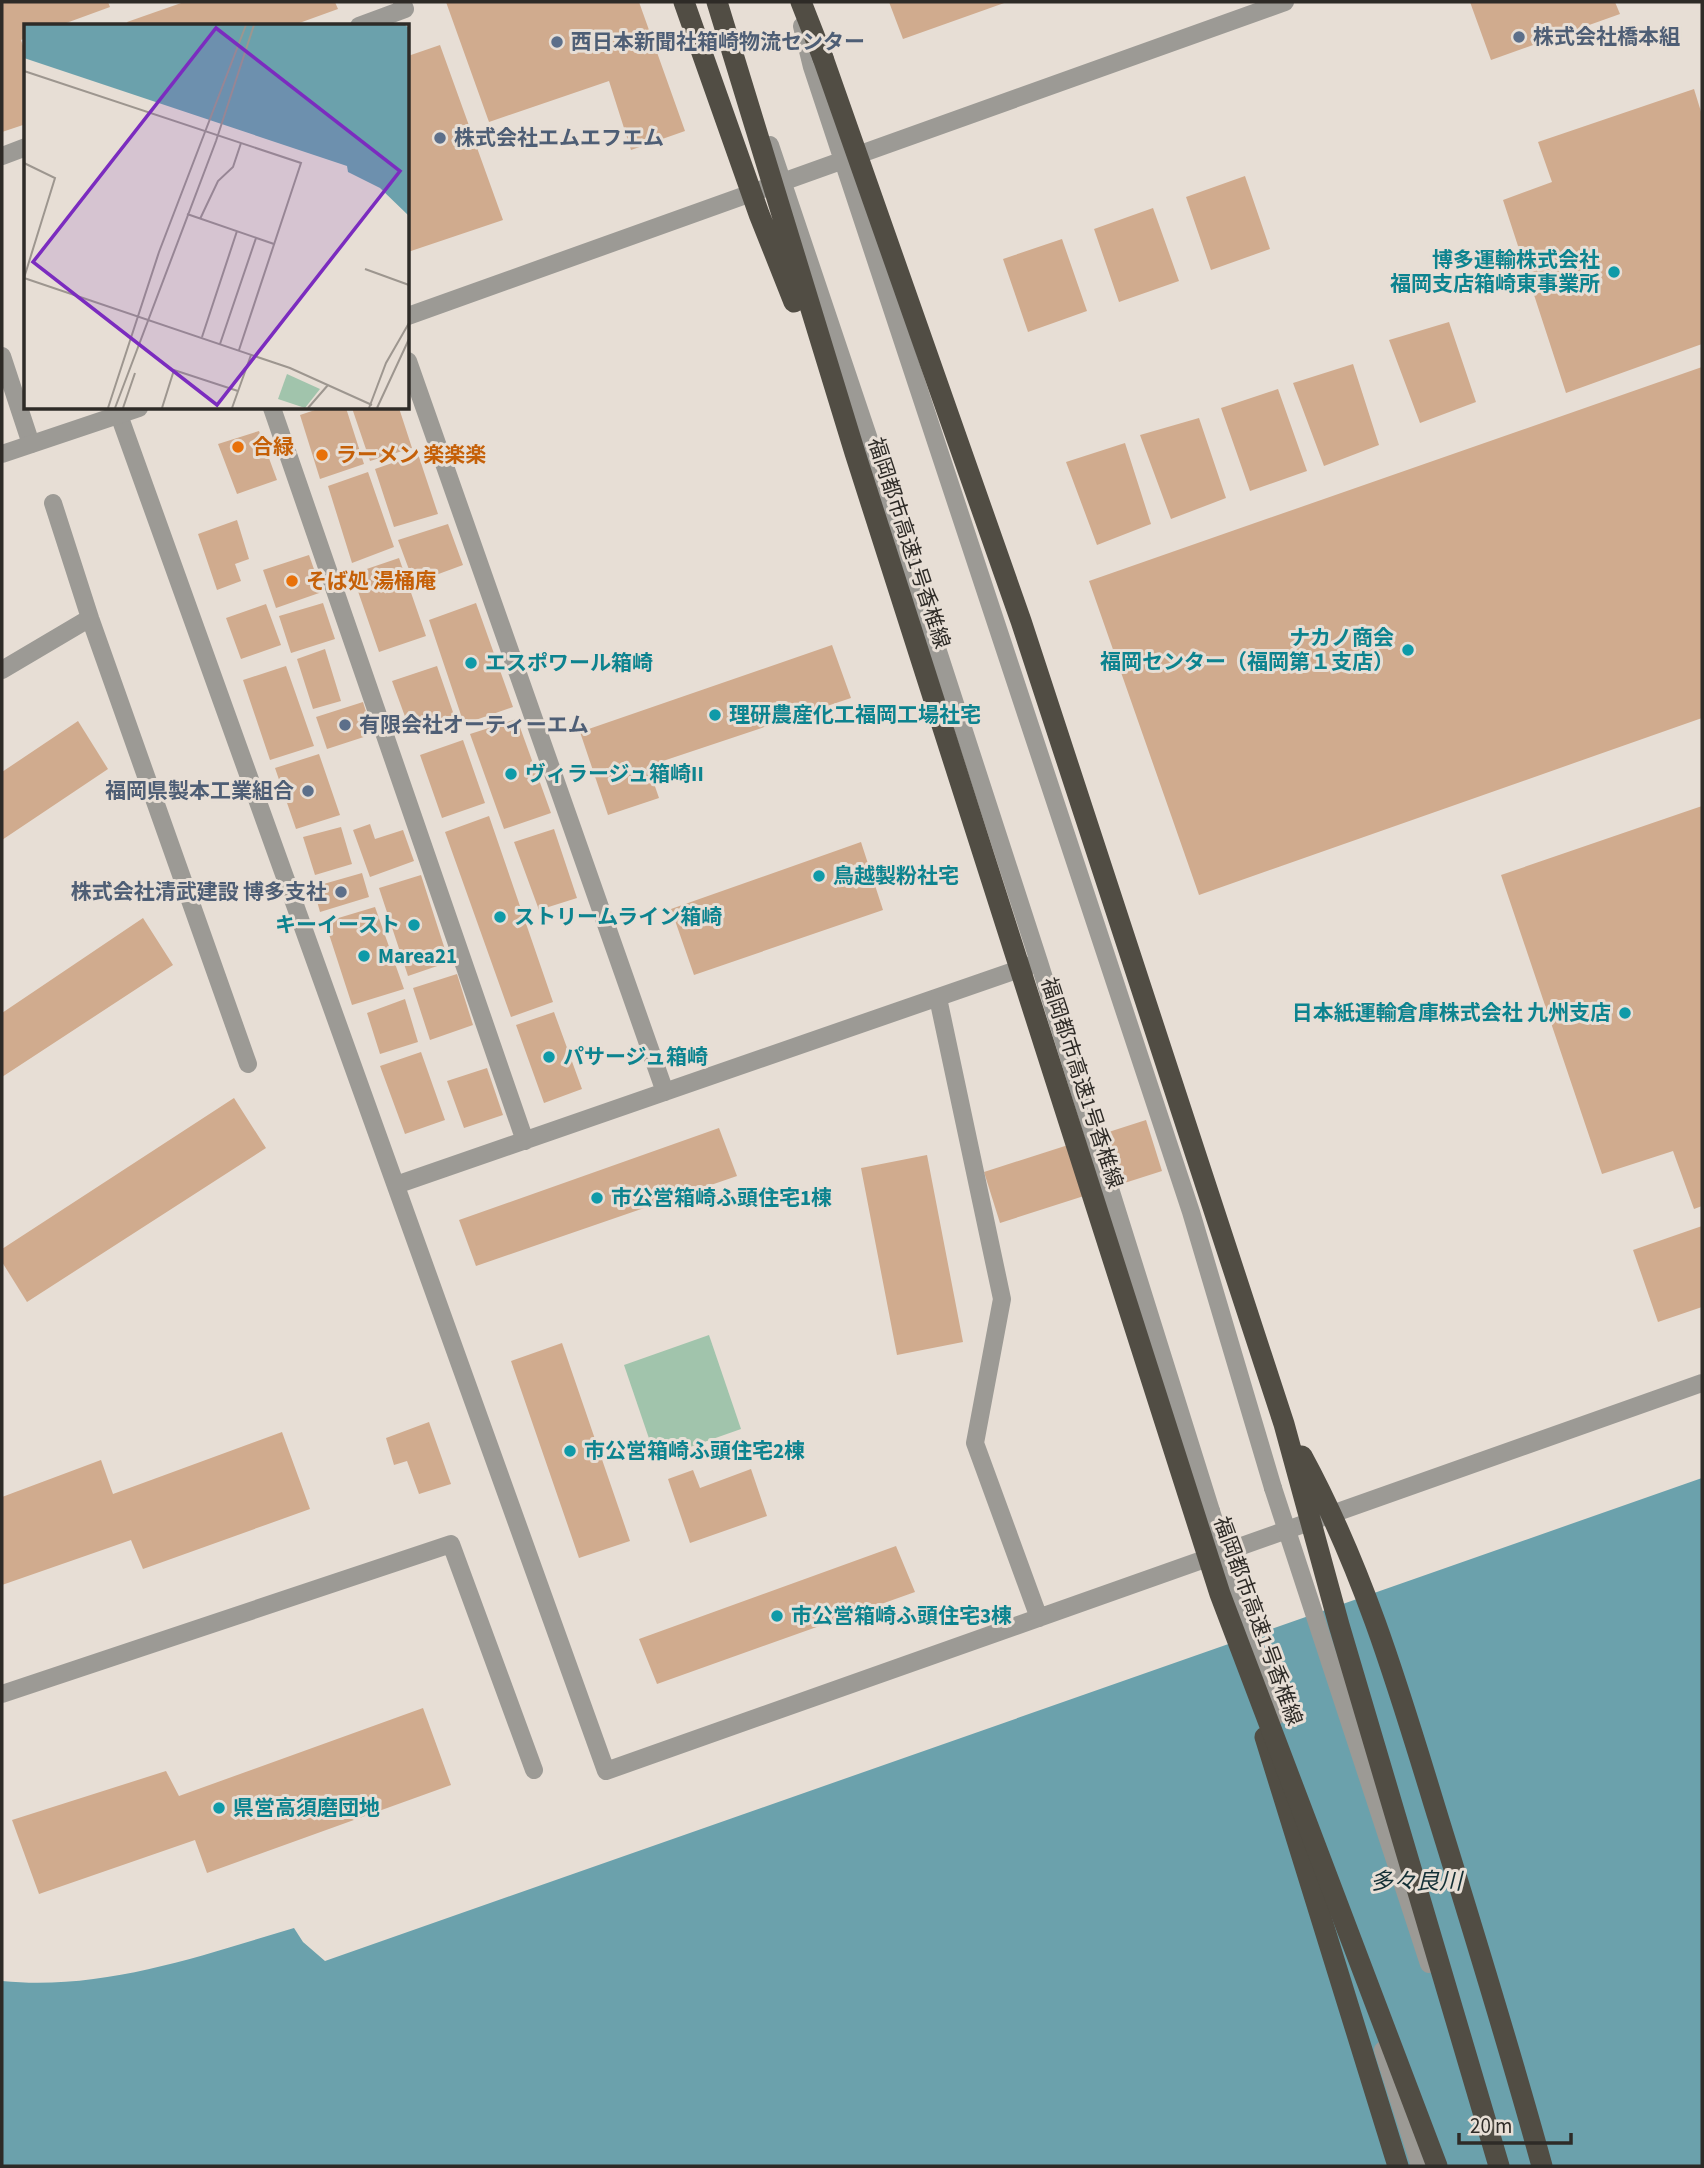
<svg xmlns="http://www.w3.org/2000/svg" width="1704" height="2168" viewBox="0 0 1704 2168" font-family="'Source Sans 3','Noto Sans JP',sans-serif">
<rect width="100%" height="100%" fill="#e7ded5"/>
<!-- green -->
<path fill="#a1c4ac" d="M709 1335 741 1429 656 1459 624 1365Z"/>
<!-- water -->
<path fill="#6ba1ac" d="M1702 1478V2166H2V1981C103 1991 199 1956 294 1928L303 1942 325 1961Z"/>
<!-- building -->
<path fill="#d0ab8e" d="M2 2H108L110 7 58 26H26V38L21 40 26 55V124L2 132Z
M184 2H335L338 9 291 26H129L127 22Z
M446 2H639L685 131 631 150 609 81 489 122Z
M889 2H1007L903 39Z
M1470 2H1615L1620 14 1491 60Z
M440 45 503 220 408 252V56Z
M1694 89 1702 115V344L1566 393 1503 200 1552 182 1538 142Z
M1245 176 1270 249 1211 270 1186 197Z
M1153 208 1179 281 1119 302 1094 229Z
M1062 239 1087 311 1028 332 1003 259Z
M1449 322 1476 402 1420 423 1389 340Z
M1353 364 1379 445 1324 466 1293 383Z
M1702 367V718L1199 895 1089 581Z
M1278 389 1307 471 1250 491 1221 408Z
M321 408H346L364 464 320 479 300 415Z
M352 408H399L412 448 370 461Z
M1199 418 1226 498 1171 519 1140 435Z
M259 431 277 480 237 494 218 444Z
M1125 443 1151 524 1097 545 1066 462Z
M418 454 438 514 394 527 375 469Z
M368 472 394 547 352 563 328 486Z
M237 520 249 559 235 564 241 581 217 590 198 534Z
M448 524 463 565 414 583 398 540Z
M309 555 322 592 276 608 263 570Z
M399 558 426 636 379 652 352 574Z
M323 603 335 639 291 653 279 616Z
M476 603 513 707 464 724 429 620Z
M266 604 281 645 241 659 226 618Z
M832 645 851 698 648 766 659 798 608 815 580 732Z
M325 649 341 701 313 709 297 659Z
M286 666 314 746 270 760 243 680Z
M437 666 455 718 411 733 392 681Z
M363 702 373 734 327 749 316 717Z
M517 719 551 813 504 829 470 734Z
M78 721 108 769 2 840V772Z
M463 740 485 803 442 818 420 755Z
M319 754 340 815 296 829 275 768Z
M1702 806V1206L1694 1209 1673 1151 1602 1174 1501 875Z
M489 816 553 1002 511 1017 445 832Z
M370 824 375 839 403 830 414 861 370 877 353 830Z
M341 827 352 864 315 875 303 837Z
M554 829 577 898 539 910 514 842Z
M861 842 883 910 694 975 671 909Z
M362 873 369 897 320 912 313 887Z
M421 875 449 962 408 976 379 888Z
M375 907 404 989 352 1005 325 922Z
M143 918 173 965 2 1077V1013Z
M457 974 473 1025 430 1040 413 988Z
M405 999 418 1042 380 1054 367 1013Z
M554 1012 582 1089 544 1103 516 1025Z
M421 1052 445 1120 405 1134 380 1066Z
M487 1068 503 1115 464 1128 447 1081Z
M234 1098 266 1148 27 1302 2 1262V1249Z
M1146 1120 1162 1171 1000 1223 984 1172Z
M719 1128 737 1176 476 1266 459 1220Z
M927 1155 963 1342 897 1355 861 1168Z
M1702 1226V1307L1658 1322 1633 1250Z
M562 1343 630 1541 579 1558 511 1361Z
M429 1422 451 1484 419 1494 407 1461 394 1465 386 1438Z
M282 1432 310 1509 143 1569 131 1540 2 1585V1497L101 1460 113 1494Z
M751 1469 767 1516 690 1543 668 1479 693 1470 700 1488Z
M896 1546 915 1592 657 1684 639 1639Z
M423 1708 451 1785 207 1873 195 1840 39 1894 12 1820 166 1771 179 1796Z"/>
<g fill="none" stroke-linecap="round" stroke-linejoin="round">
<!-- service -->
<path stroke="#9c9a95" stroke-width="18" d="M53 503 90 618 248 1064
M2 670 90 618
M2 1694 451 1544 534 1770"/>
<!-- minor -->
<path stroke="#9c9a95" stroke-width="18" d="M359 26 405 9 402 2
M2 156 26 147
M2 356 31 444
M408 361 665 1092
M272 408 525 1141
M119 415 606 1771 1702 1383
M938 998 1002 1299 975 1443 1039 1618
M396 1185 1031 965"/>
<!-- tertiary -->
<path stroke="#9c9a95" stroke-width="18" d="M802 26 812 67 1191 1212 1273 1488
M770 145 871 445 1039 962 1211 1511
M408 316 1285 2
M2 454 139 408"/>
<!-- motorway -->
<path stroke="#514d44" stroke-width="21" d="M801 2 823 58
M1265 1737 1398 2166"/>
<!-- tertiary-bridge -->
<path stroke="#9c9a95" stroke-width="18" d="M1273 1488 1429 1964
M1211 1511 1276 1716
M1383 2050 1420 2166"/>
<!-- motorway-bridge -->
<path stroke="#514d44" stroke-width="21" d="M684 2 759 214 794 302
M717 2 855 453 1220 1594 1437 2166
M823 58 1021 621 1284 1424 1339 1625 1499 2166
M1302 1456C1364 1570 1400 1693 1438 1817 1474 1933 1510 2049 1542 2166"/>
</g>
<!-- markers -->
<g fill="#5c6f8a" stroke="#e7ded5" stroke-width="2.5">
<circle cx="1519" cy="37" r="7"/>
<circle cx="557" cy="42" r="7"/>
<circle cx="440" cy="138" r="7"/>
<circle cx="345" cy="725" r="7"/>
<circle cx="308" cy="791" r="7"/>
<circle cx="341" cy="892" r="7"/>
</g>
<g fill="#0f9aa8" stroke="#e7ded5" stroke-width="2.5">
<circle cx="1614" cy="272" r="7"/>
<circle cx="1408" cy="650" r="7"/>
<circle cx="471" cy="663" r="7"/>
<circle cx="715" cy="715" r="7"/>
<circle cx="511" cy="774" r="7"/>
<circle cx="819" cy="876" r="7"/>
<circle cx="500" cy="917" r="7"/>
<circle cx="414" cy="925" r="7"/>
<circle cx="364" cy="956" r="7"/>
<circle cx="1625" cy="1013" r="7"/>
<circle cx="549" cy="1057" r="7"/>
<circle cx="597" cy="1198" r="7"/>
<circle cx="570" cy="1451" r="7"/>
<circle cx="777" cy="1616" r="7"/>
<circle cx="219" cy="1808" r="7"/>
</g>
<g fill="#e8710a" stroke="#e7ded5" stroke-width="2.5">
<circle cx="238" cy="447" r="7"/>
<circle cx="322" cy="455" r="7"/>
<circle cx="292" cy="581" r="7"/>
</g>
<g text-anchor="middle" dominant-baseline="central" stroke-width="6" stroke-linejoin="round" paint-order="stroke">
<!-- service labels -->
<g font-size="21" font-weight="bold" fill="#4e5e75" stroke="#e7ded5" text-anchor="start">
<text x="1533" y="37">株式会社橋本組</text>
<text x="571" y="42">西日本新聞社箱崎物流センター</text>
<text x="454" y="138">株式会社エムエフエム</text>
<text x="359" y="725">有限会社オーティーエム</text>
<text x="294" y="791" text-anchor="end">福岡県製本工業組合</text>
<text x="327" y="892" text-anchor="end">株式会社清武建設 博多支社</text>
</g>
<!-- culture labels -->
<g font-size="21" font-weight="bold" fill="#0d838f" stroke="#e7ded5" text-anchor="start">
<text x="1600" y="260" text-anchor="end">博多運輸株式会社<tspan x="1600" dy="24">福岡支店箱崎東事業所</tspan></text>
<text x="1394" y="638" text-anchor="end">ナカノ商会<tspan x="1394" dy="24">福岡センター（福岡第１支店）</tspan></text>
<text x="485" y="663">エスポワール箱崎</text>
<text x="729" y="715">理研農産化工福岡工場社宅</text>
<text x="525" y="774">ヴィラージュ箱崎II</text>
<text x="833" y="876">鳥越製粉社宅</text>
<text x="514" y="917">ストリームライン箱崎</text>
<text x="400" y="925" text-anchor="end">キーイースト</text>
<text x="378" y="956">Marea21</text>
<text x="1611" y="1013" text-anchor="end">日本紙運輸倉庫株式会社 九州支店</text>
<text x="563" y="1057">パサージュ箱崎</text>
<text x="611" y="1198">市公営箱崎ふ頭住宅1棟</text>
<text x="584" y="1451">市公営箱崎ふ頭住宅2棟</text>
<text x="791" y="1616">市公営箱崎ふ頭住宅3棟</text>
<text x="233" y="1808">県営高須磨団地</text>
</g>
<!-- food labels -->
<g font-size="21" font-weight="bold" fill="#c56008" stroke="#e7ded5" text-anchor="start">
<text x="252" y="447">合緑</text>
<text x="336" y="455">ラーメン 楽楽楽</text>
<text x="306" y="581">そば処 湯桶庵</text>
</g>
<!-- street labels -->
<g font-size="21" fill="#2e2b27" stroke="#e7ded5">
<text transform="translate(909 543) rotate(72)">福岡都市高速1号香椎線</text>
<text transform="translate(1082 1083) rotate(72)">福岡都市高速1号香椎線</text>
<text transform="translate(1258 1621) rotate(70)">福岡都市高速1号香椎線</text>
</g>
<!-- water labels -->
<g font-size="23" font-style="italic" fill="#143036" stroke="#e7ded5">
<text x="1416" y="1881">多々良川</text>
</g>
</g>
<!-- overview -->
<g transform="translate(24 24)">
<rect width="385" height="385" fill="#e7ded5"/>
<path d="M263 350 296 365 281 384 254 375Z" fill="#a1c4ac"/>
<path d="M0 1H381L385 4V192L356 164 324 148 323 142 0 34Z" fill="#6ba1ac"/>
<path fill="none" stroke="#9d968f" stroke-width="2" d="M0 47 277 139 215 326M0 139 31 154 0 254M163 190 250 220M176 195 194 157 209 143 217 119M341 245 385 261M0 254 266 344 348 381M178 313 213 207M196 320 232 214M84 384 135 228 222 1M91 384 192 117 230 1M99 384 111 349M138 384 150 346 214 367M208 384 227 331M284 384 304 361M345 384 362 339 385 299M353 384 385 315"/>
<path fill="#7b2cbf" fill-opacity="0.15" stroke="#7b2cbf" stroke-width="3.5" d="M192 4 376 147 193 381 9 238Z"/>
<rect width="385" height="385" fill="none" stroke="#2e2b27" stroke-width="3.5"/>
</g>
<!-- border -->
<rect width="1704" height="2168" fill="none" stroke="#2e2b27" stroke-width="7"/>
<!-- scale -->
<path d="M1459 2133v10h112v-10" fill="none" stroke="#2e2b27" stroke-width="3.5"/>
<text x="1470" y="2133" font-size="21" fill="#2e2b27" stroke="#e7ded5" stroke-width="5" paint-order="stroke">20 m</text>
</svg>
